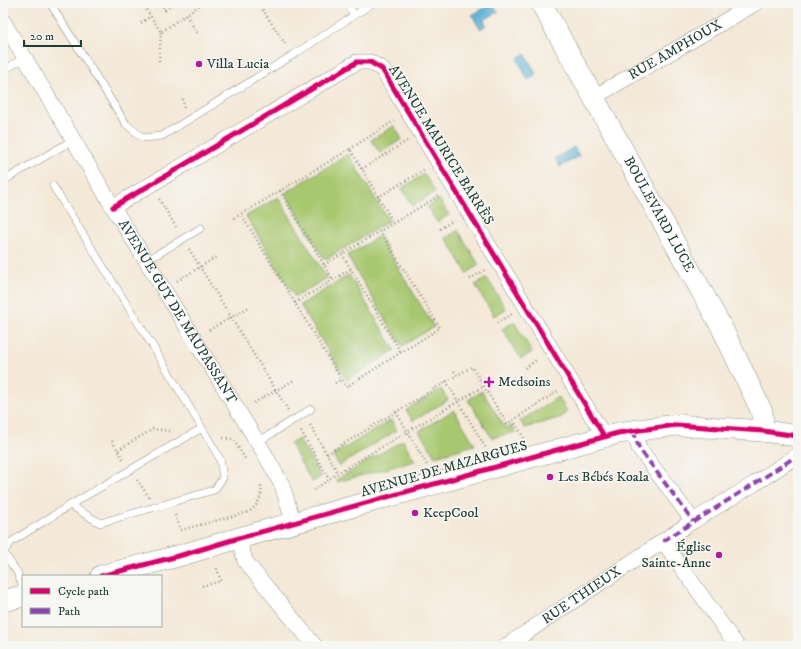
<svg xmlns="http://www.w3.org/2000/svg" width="801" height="649" viewBox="0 0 801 649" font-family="'IM FELL DW Pica',serif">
<rect width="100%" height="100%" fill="#f6f6f2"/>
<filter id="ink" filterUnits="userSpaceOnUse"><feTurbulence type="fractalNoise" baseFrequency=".025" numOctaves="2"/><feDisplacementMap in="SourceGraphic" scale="8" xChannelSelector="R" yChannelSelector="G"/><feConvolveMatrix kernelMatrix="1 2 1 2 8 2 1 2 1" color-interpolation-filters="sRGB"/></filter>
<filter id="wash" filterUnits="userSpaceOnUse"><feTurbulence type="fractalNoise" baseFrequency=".012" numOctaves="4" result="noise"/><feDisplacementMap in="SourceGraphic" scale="16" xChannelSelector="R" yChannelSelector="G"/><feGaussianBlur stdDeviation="0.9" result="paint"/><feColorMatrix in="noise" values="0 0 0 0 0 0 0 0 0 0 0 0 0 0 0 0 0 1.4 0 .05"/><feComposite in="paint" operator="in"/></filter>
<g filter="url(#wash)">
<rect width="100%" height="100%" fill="#f4e8d7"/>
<!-- green -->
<path fill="#a8c870" stroke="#648252" d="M394 126 402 139 380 153 371 140Z
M348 154 389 221 325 260 285 193Z
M424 174 435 192 412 206 402 188Z
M278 197 327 278 295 297 246 216Z
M439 199 449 215 437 222 427 207Z
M458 230 479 265 467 273 446 238Z
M379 236 434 327 402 346 347 256Z
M349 275 395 350 346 380 300 305Z
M487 278 506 309 494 316 475 285Z
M514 322 532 352 521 359 502 329Z
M441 389 448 400 413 421 406 410Z
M482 391 506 429 512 426 515 432 492 438 468 400Z
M558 397 567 411 562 417 525 428 520 421Z
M454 410 475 445 435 456 419 431Z
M391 420 397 430 339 466 333 455Z
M299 439 321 477 312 482 290 444Z
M403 440 415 461 337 482 336 480Z"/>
<!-- water -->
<path fill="#58b0d5" stroke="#3c7684" d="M493 3 498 12 484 20 486 25 480 29 472 15Z
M525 54 537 75 528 80 518 61 519 57Z
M574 147 579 156 560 167 555 158Z"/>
</g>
<g filter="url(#ink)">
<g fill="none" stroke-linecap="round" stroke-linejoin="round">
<defs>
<path id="lane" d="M50 3 126 124 143 138 162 136 293 55 373 3
M347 3 354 15
M3 71 25 57
M3 181 73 140
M146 261 201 228
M258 442 311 409
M70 505 100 523 214 490 223 478 220 459 202 428
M3 552 17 572 23 587
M3 553 11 542 70 505 202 428 157 353 53 186"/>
<g id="street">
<path id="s1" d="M3 21 113 207 263 451 282 485 294 524"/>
<path id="s2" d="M594 97 756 3"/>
<path d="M113 207 357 62H370L382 69 604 436"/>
<path d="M633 430 639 448 693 521"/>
<path d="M239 538 245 561 315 646"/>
<path d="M663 541 737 646"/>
<path id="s3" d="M506 646 693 521 754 484 798 455"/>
</g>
<g id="secondary">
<path id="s4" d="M541 3 722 328 762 412 763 431"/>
<path d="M101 576 182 555 239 538 618 433 676 425 763 431 798 436"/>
<path d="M3 601 23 596"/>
</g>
</defs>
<!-- lane casing -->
<use href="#lane" stroke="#8a9286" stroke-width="8"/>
<!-- street casing -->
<use href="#street" stroke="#8a9286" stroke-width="16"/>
<!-- secondary casing -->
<use href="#secondary" stroke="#8a9286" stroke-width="22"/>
<!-- path -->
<path stroke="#8a9286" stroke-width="2.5" stroke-dasharray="1 3" stroke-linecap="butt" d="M142 3 161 32 203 3
M161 3 165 10 174 3
M258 3 286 45
M186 15 198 34
M141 23 151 16
M159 61 161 32
M183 99 184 108
M350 149 394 121
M362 169 407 141
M280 191 333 280
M378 197 424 170
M159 199 176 227
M234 218 241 214
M440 229 454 220
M380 231 440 328 346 387 241 214 350 149 393 222
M189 249 288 410
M342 254 401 353
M324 265 440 195
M470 279 485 270
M177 281 218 256
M295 303 351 269
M497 323 512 314
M209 330 249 307
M525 368 538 359
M454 371 457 375 472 367 507 424 558 391
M446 381 487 450
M335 383 341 380
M254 403 294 380
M396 412 427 465
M513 420 524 438
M310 425 338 473
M301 431 329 479
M223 438 233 439 246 460
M112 441 123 459
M118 450 153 429 170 431
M327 454 457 375
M137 480 149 497
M314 490 338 473 484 386
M175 515 181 530 249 512C259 504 262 498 261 485
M202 586 221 581 216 566"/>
<!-- lane -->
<use href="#lane" stroke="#fff" stroke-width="7"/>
<!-- street -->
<use href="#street" stroke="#fff" stroke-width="15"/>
<!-- secondary -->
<use href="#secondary" stroke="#fff" stroke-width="21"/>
<!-- quiet -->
<path stroke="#8e44ad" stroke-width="4" stroke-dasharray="8 4" stroke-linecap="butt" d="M633 430 639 448 693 521
M663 541 754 484 798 455"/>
<defs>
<path id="cycleway" d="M113 207 357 62H370L382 69 604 436
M101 576 182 555 239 538 618 433 676 425 763 431 798 436"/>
</defs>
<!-- cycleway casing -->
<use href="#cycleway" stroke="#f6f6f2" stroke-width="8"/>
<!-- cycleway -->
<use href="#cycleway" stroke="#d6006c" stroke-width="5"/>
</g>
</g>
<!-- markers -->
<g fill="#b5179e" stroke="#f6f6f2" stroke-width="1.5">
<circle cx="199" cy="64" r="4"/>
<path d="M487 376h4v4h4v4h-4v4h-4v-4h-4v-4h4z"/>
<circle cx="550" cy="477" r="4"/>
<circle cx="415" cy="513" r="4"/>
<circle cx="719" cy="555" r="4"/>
</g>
<g text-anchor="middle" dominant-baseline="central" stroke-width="3.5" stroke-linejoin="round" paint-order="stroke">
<!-- street labels -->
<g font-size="14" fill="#1f3d34" stroke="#f6f6f2">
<text stroke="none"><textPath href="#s2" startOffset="94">RUE AMPHOUX</textPath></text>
<text transform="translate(441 145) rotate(58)">AVENUE MAURICE BARRÈS</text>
<text stroke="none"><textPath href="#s4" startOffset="242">BOULEVARD LUCE</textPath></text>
<text stroke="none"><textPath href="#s1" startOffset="339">AVENUE GUY DE MAUPASSANT</textPath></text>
<text transform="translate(444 469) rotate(-16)">AVENUE DE MAZARGUES</text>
<text stroke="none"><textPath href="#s3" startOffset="91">RUE THIEUX</textPath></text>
</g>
<!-- poi labels -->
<g font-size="14" fill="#1f3d34" stroke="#f6f6f2" text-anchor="start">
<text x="207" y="64">Villa Lucia</text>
<text x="498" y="382">Medsoins</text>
<text x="558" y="477">Les Bébés Koala</text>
<text x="423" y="513">KeepCool</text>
<text x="711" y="547" text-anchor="end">Église<tspan x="711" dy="16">Sainte-Anne</tspan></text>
</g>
</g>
<!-- margin -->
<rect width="801" height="649" fill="none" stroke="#f6f6f2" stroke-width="16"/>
<!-- legend -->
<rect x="22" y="575" width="140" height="52" fill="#f6f6f2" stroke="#a0aca6"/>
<rect x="30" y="588" width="20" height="6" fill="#d6006c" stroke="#a0aca6"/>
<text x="58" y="595" font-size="12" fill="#1f3d34">Cycle path</text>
<rect x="30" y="608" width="20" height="6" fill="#8e44ad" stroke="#a0aca6"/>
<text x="58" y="615" font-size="12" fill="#1f3d34">Path</text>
<!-- scale -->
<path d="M24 40v6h57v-6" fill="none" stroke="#1f3d34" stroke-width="2"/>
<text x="30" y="40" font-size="12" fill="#1f3d34" stroke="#f6f6f2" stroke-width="3" paint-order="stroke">20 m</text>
</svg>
